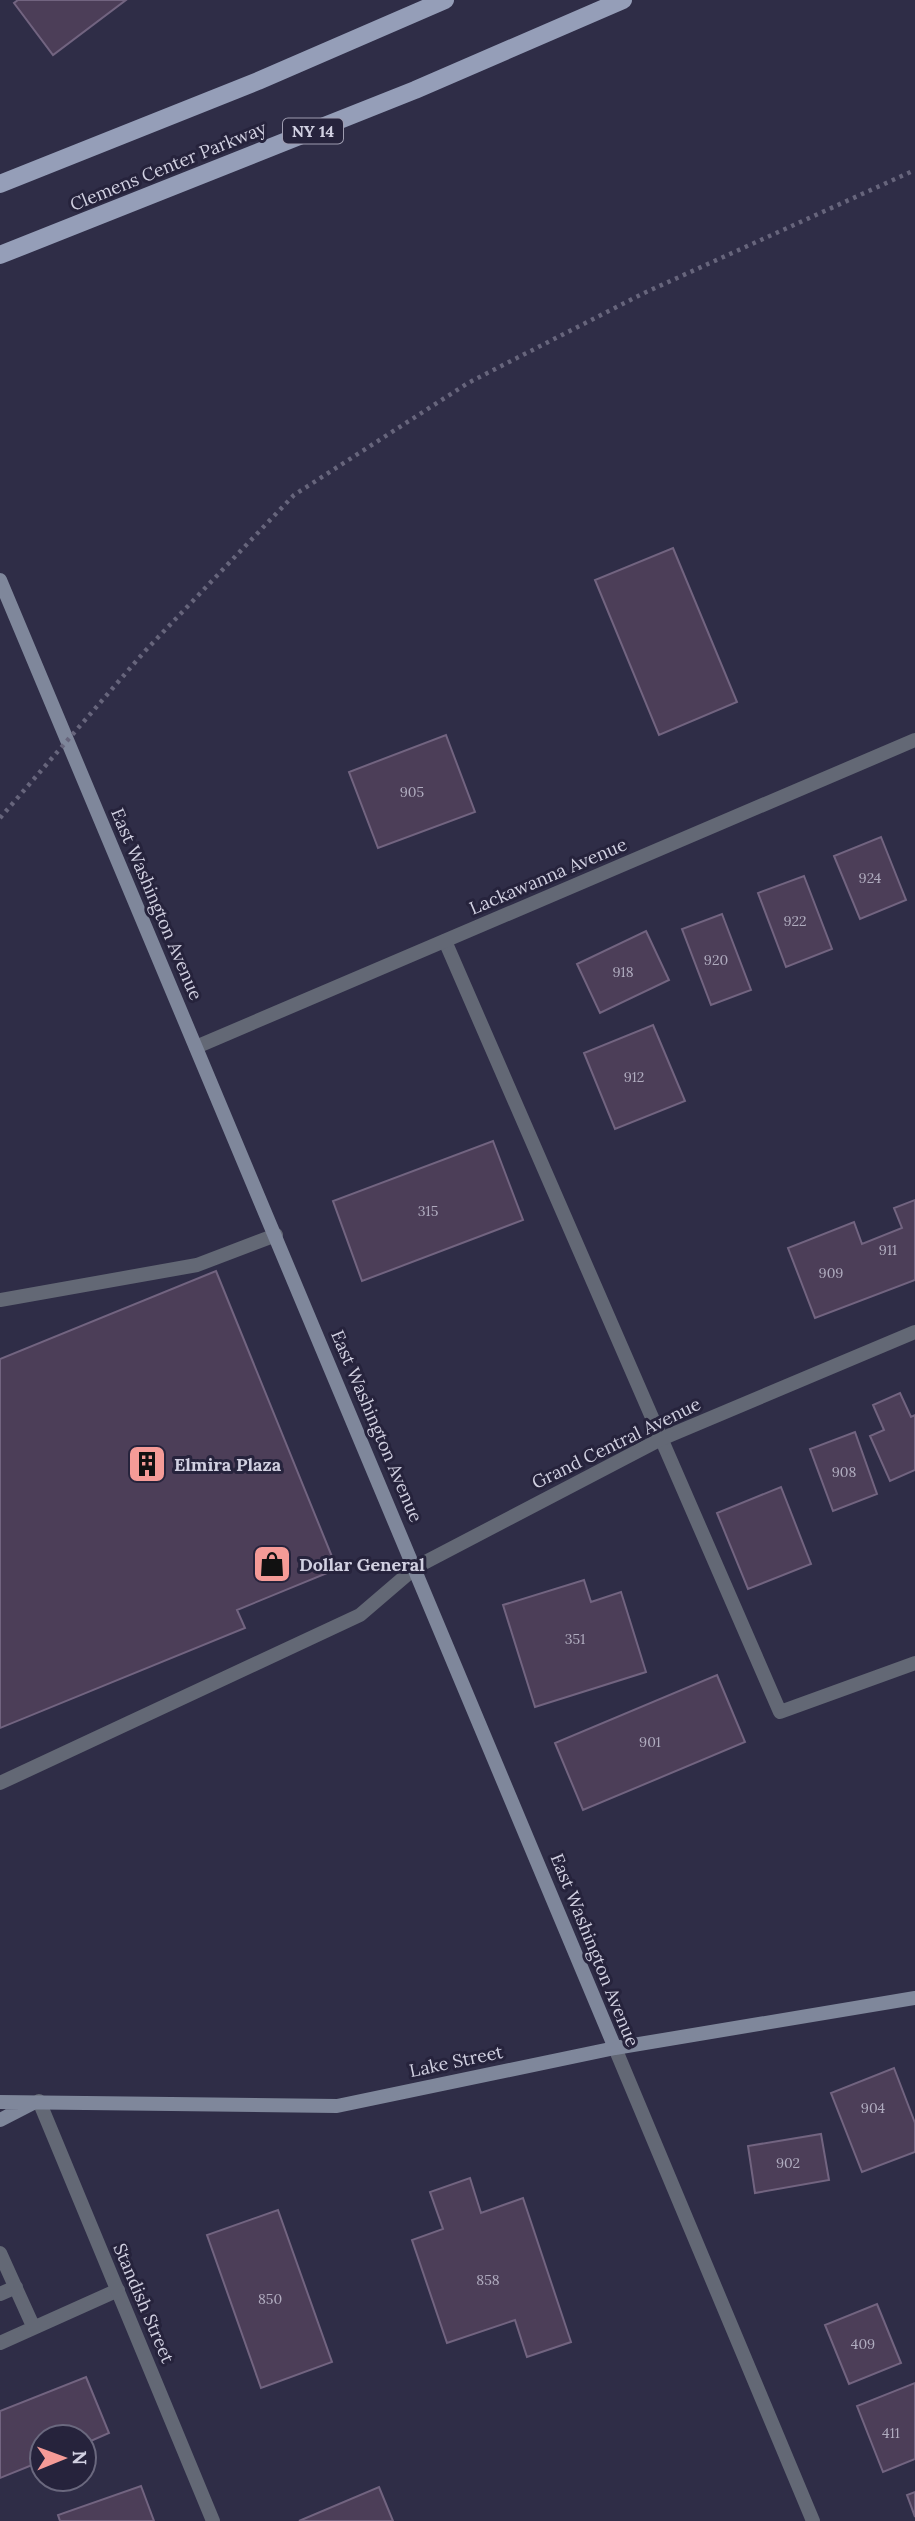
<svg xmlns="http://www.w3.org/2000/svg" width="915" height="2521" viewBox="0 0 915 2521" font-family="Lora,serif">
<rect width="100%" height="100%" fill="#2f2d47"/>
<!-- building -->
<path fill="#4c3e58" stroke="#726480" stroke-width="2" d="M18 0H126L53 55 14 3Z
M673 548 737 702 659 735 595 580Z
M446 735 475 812 378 848 349 772Z
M881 837 906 900 860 919 834 856Z
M804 876 832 949 786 967 758 893Z
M722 914 751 990 711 1005 682 929Z
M646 931 669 980 600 1013 577 964Z
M653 1025 685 1101 615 1129 584 1053Z
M493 1141 523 1220 362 1281 333 1201Z
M915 1200V1280L815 1318 788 1248 854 1222 862 1244 902 1228 894 1208Z
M216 1271 337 1569 237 1610 245 1628 0 1728V1359Z
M900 1393 911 1417 915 1415V1470L890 1481 870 1436 884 1430 873 1405Z
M855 1432 877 1494 833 1511 810 1449Z
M781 1487 811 1564 748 1589 717 1513Z
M584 1580 591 1602 621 1592 646 1672 535 1707 503 1605Z
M717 1675 745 1742 583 1810 555 1743Z
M894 2068 915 2123V2152L862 2172 831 2093Z
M821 2134 829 2180 755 2193 748 2146Z
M470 2178 481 2213 523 2198 571 2342 527 2357 515 2320 447 2343 412 2240 443 2229 430 2192Z
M278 2210 332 2362 261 2388 207 2235Z
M877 2304 901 2363 849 2384 825 2325Z
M86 2377 109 2433 84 2444V2437H42V2461L0 2478V2411Z
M915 2383V2459L883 2472 857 2406Z
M141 2486 154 2521H60L58 2515Z
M379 2487 393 2521H299Z
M915 2492V2517L907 2495Z"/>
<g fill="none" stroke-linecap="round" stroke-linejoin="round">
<!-- path -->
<path stroke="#67657c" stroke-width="4.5" stroke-dasharray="3.5 5" stroke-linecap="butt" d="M145 651 294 495 468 383 644 293 915 170"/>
<!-- lane -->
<path stroke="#636875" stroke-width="14" d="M445 941 780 1712 915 1663
M0 1300 197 1265 276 1235
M0 1783 360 1615 416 1567
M0 2253 33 2326
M0 2294 16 2287
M0 2343 118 2290"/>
<!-- street -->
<path stroke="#636875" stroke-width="14" d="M196 1047 915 740
M416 1567 661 1439 915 1332
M615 2048 813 2521
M39 2101 213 2521"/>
<!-- secondary -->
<path stroke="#7f879b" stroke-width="14" d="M0 580 615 2048
M0 2102 337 2106 615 2048 915 1998
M0 2120 33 2103"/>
<!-- primary -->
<path stroke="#959eb8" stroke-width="18" d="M0 184 258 81 445 0
M0 255 415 90 623 0"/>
<!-- path-bridge -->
<path stroke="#67657c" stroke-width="4.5" stroke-dasharray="3.5 5" stroke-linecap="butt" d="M0 818 145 651"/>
</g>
<!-- icons -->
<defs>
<symbol id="building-square" viewBox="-11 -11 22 22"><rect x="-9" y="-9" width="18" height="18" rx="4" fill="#f59b97" stroke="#26233c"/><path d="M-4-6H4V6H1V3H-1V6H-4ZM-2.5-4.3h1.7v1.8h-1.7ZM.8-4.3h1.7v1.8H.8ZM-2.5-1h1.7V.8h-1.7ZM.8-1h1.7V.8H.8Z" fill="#111"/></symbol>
<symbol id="shop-square" viewBox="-11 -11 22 22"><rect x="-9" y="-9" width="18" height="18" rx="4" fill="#f59b97" stroke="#26233c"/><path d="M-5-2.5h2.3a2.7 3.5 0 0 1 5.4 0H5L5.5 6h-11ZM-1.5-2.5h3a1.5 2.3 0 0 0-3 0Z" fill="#111"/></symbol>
</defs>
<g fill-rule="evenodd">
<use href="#building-square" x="125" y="1442" width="44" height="44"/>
<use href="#shop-square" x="250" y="1542" width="44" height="44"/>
</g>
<g text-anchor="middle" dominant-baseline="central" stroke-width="6" stroke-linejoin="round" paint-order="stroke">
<!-- number labels -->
<g font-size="14" fill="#b0acbf">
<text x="412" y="792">905</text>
<text x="870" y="878">924</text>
<text x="795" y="921">922</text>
<text x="716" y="960">920</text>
<text x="623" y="972">918</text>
<text x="634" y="1077">912</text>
<text x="428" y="1211">315</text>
<text x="888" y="1250">911</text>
<text x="831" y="1273">909</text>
<text x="844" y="1472">908</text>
<text x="575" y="1639">351</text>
<text x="650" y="1742">901</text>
<text x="873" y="2108">904</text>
<text x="788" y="2163">902</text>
<text x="488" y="2280">858</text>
<text x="270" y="2299">850</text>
<text x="863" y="2344">409</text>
<text x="891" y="2433">411</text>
</g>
<!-- shield labels -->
<rect fill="#26233c" stroke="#9e9cb0" stroke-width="2" x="283" y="118.5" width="60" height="25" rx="5"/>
<g font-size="16" font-weight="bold" fill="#d1d0e1">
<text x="313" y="131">NY 14</text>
</g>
<!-- street labels -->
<g font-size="18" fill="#d1d0e1" stroke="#26233c">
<text transform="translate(168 166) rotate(-22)">Clemens Center Parkway</text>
<text transform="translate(548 876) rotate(-23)">Lackawanna Avenue</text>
<text transform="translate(157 904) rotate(67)">East Washington Avenue</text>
<text transform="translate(377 1426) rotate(67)">East Washington Avenue</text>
<text transform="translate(616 1443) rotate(-26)">Grand Central Avenue</text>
<text transform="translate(595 1950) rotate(68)">East Washington Avenue</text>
<text transform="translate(456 2061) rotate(-12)">Lake Street</text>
<text transform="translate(144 2303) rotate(67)">Standish Street</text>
</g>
<!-- poi labels -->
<g font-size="18" font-weight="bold" fill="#d1d0e1" stroke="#26233c" text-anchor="start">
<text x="174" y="1464">Elmira Plaza</text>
<text x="299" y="1564">Dollar General</text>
</g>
</g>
<!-- north arrow -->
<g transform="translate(63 2458) rotate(89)"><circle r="33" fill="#26233c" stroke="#6a687e" stroke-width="2"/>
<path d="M0-5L12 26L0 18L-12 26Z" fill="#f59b97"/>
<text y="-10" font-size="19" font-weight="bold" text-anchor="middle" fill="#d1d0e1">N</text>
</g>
</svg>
